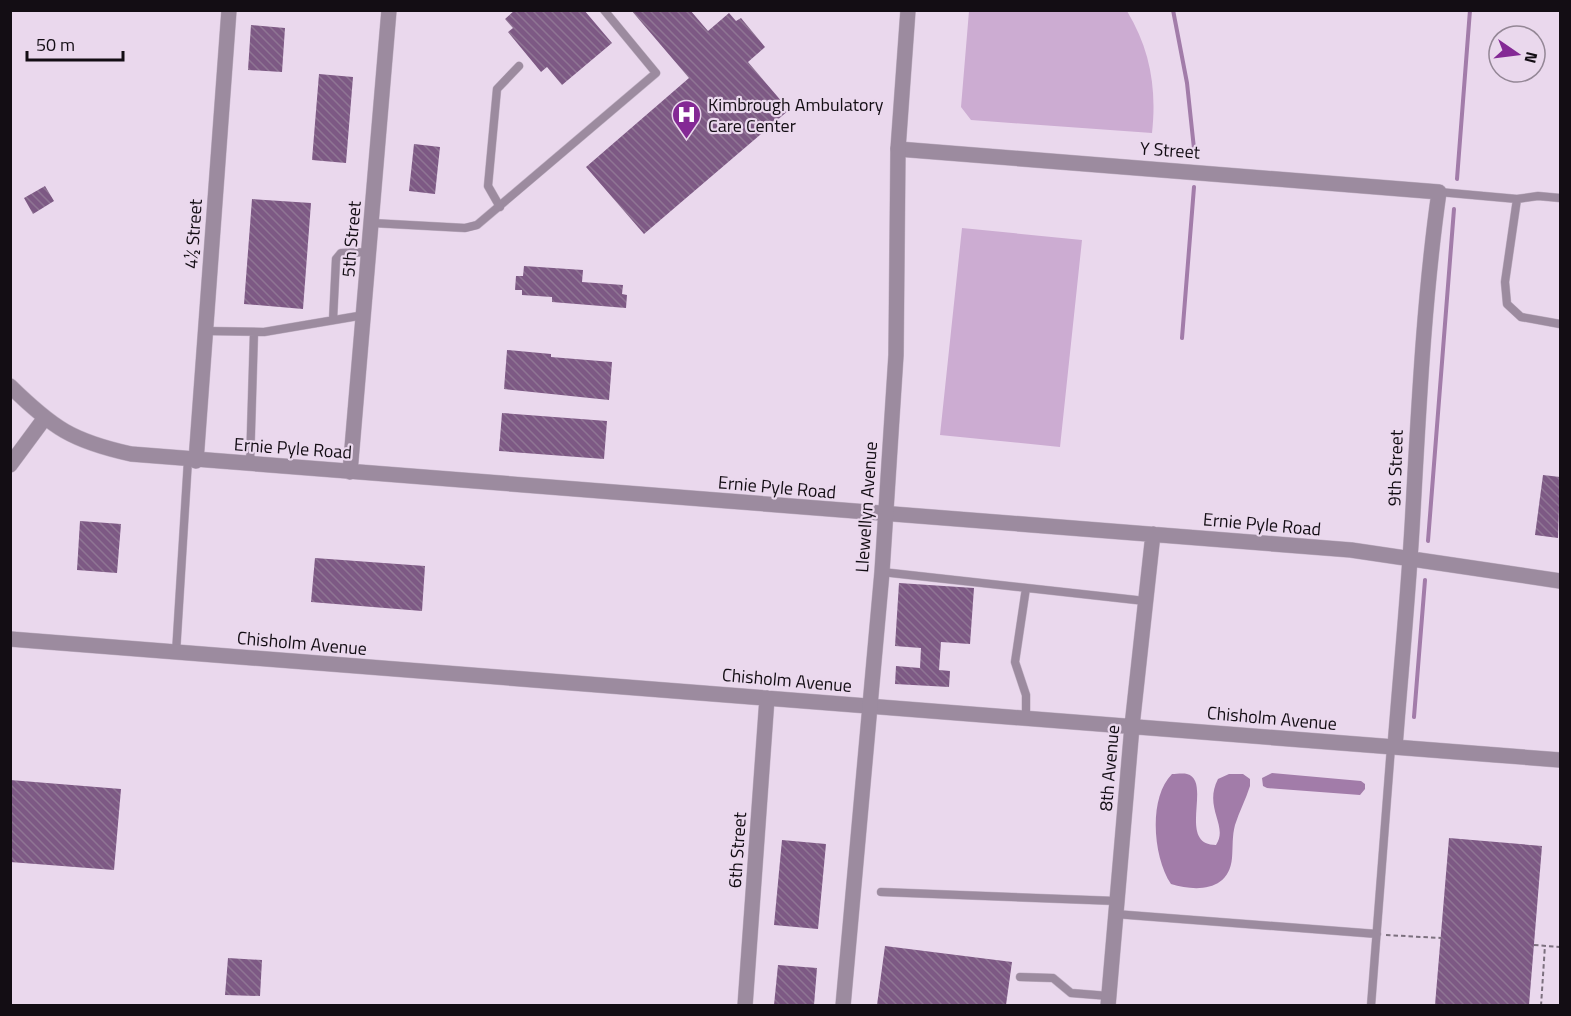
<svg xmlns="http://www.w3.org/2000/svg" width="1571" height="1016" viewBox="0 0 1571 1016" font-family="'Titillium Web',sans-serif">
<defs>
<pattern id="building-back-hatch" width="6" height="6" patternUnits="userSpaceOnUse" patternTransform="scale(1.5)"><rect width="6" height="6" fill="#7d5984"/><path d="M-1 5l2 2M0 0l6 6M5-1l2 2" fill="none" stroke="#8f7594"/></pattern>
</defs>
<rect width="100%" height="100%" fill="#ead8ed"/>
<!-- pitch -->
<path fill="#ccacd2" d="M969 11H1127C1150 49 1157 88 1152 133L971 120 961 107Z
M962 228 1082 240 1060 447 940 435Z"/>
<!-- water -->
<path fill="#a27ca9" d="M1272 773 1361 781 1365 784V789L1360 795 1267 788 1263 786 1262 778Z
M1172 774C1176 774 1183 773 1187 774 1213 781 1176 845 1216 845 1229 826 1203 808 1218 779L1229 774H1243L1250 779V786C1246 799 1239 812 1235 825 1232 836 1233 847 1232 858 1229 891 1197 892 1171 884 1153 857 1148 798 1172 774Z"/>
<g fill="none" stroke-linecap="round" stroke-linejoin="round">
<!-- stream -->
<path stroke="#a27ca9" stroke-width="4" d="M1173 10 1187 83 1195 158
M1457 179 1470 10
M1182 338 1194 187
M1428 541 1454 209
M1414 717 1425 580"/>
</g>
<!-- building -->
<path fill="url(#building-back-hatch)" d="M515 10H584L612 43 562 85 547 67 541 72 508 32 513 28 505 19Z
M631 10H690L708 31 729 13 736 21 741 18 765 47 748 62 789 110 644 234 586 167 689 78Z
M251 25 285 28 282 72 248 70Z
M319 74 353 77 346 163 312 160Z
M414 144 440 147 435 194 409 191Z
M45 186 54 201 33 214 24 198Z
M252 199 311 203 303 309 244 304Z
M524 266 583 270 582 282 623 285 622 294 627 295 626 308 552 302V297L522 295V290H515L516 276H523Z
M507 350 551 354V357L612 362 609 400 504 389Z
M502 413 607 421 604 459 499 451Z
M1543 475 1560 477 1558 538 1535 535Z
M80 521 121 524 117 573 77 570Z
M315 558 425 566 422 611 311 602Z
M899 583 974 588 970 644 941 642 939 670 950 671 949 687 895 684 896 666 920 668 921 648 895 646Z
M10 780 121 789 114 870 10 862Z
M1449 838 1542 846 1529 1005H1435Z
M782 840 826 844 818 929 774 925Z
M885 946 1012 962 1006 1005H877Z
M228 958 262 960 260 996 225 995Z
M778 965 817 968 814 1005H774Z"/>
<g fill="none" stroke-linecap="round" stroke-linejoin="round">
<defs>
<path id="service" d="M1439 192 1517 199 1538 196 1560 198
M1517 199 1505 282 1507 304 1521 317 1560 324
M500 207 488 186 497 89 519 66
M372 223 465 228 477 225 656 73 604 10
M333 320 336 259 341 253 369 252
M205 331 264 332 364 315
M250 464 254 332
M882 572 1145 601
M176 653 188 460
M1026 718V695L1015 662 1026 588
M881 892 1116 901
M1115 914 1377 934
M1020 977 1053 978 1071 993 1109 996
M1371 1006 1391 747"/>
<path id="minor" d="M898 149 1439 192C1424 298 1419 404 1413 510 1409 589 1401 668 1395 747
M10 386C53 428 72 441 131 454L1351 550 1560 581
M196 461 229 10
M10 465 44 419
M350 472 389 10
M10 639 1560 760
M745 1006 767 698
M1108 1006 1132 726 1153 534"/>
<path id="tertiary" d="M843 1006 882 572 896 355 898 149 908 10"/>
</defs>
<!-- service casing -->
<use href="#service" stroke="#c3b3c6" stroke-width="9"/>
<!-- minor casing -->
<use href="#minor" stroke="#c3b3c6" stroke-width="16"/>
<!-- tertiary casing -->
<use href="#tertiary" stroke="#c3b3c6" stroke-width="16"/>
<!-- path -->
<path stroke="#7c707e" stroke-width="2" stroke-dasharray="4.5 3" stroke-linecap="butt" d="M1386 935 1441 938
M1534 945 1560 947
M1541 1006 1545 945"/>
<!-- service -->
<use href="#service" stroke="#9c8b9f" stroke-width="8"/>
<!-- minor -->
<use href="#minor" stroke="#9c8b9f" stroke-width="15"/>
<!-- tertiary -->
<use href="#tertiary" stroke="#9c8b9f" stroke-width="15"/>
</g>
<!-- icons -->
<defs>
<symbol id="hospital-pin" viewBox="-11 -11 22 30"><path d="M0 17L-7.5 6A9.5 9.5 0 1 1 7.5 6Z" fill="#842995" stroke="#ead8ed"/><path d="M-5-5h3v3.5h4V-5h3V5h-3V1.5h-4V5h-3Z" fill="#fff"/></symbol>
</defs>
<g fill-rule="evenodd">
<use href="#hospital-pin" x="670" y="98" width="33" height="45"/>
</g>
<g text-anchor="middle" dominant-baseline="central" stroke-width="4.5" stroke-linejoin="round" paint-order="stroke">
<!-- poi labels -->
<g font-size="18" fill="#130d14" stroke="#ead8ed" text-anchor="start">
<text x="708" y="104">Kimbrough Ambulatory<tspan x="708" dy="21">Care Center</tspan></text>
</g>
<!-- street labels -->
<g font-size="18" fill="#130d14" stroke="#ead8ed">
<text transform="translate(1170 150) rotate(4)">Y Street</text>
<text transform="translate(193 234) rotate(-86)">4½ Street</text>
<text transform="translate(351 239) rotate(-85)">5th Street</text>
<text transform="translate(293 448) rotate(4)">Ernie Pyle Road</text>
<text transform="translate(1395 468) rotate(-88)">9th Street</text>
<text transform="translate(777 487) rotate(5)">Ernie Pyle Road</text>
<text transform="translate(866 507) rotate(-86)">Llewellyn Avenue</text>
<text transform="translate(1262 524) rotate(5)">Ernie Pyle Road</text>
<text transform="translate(302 643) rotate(5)">Chisholm Avenue</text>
<text transform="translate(787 680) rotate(5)">Chisholm Avenue</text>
<text transform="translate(1272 718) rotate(5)">Chisholm Avenue</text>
<text transform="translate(1109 768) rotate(-85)">8th Avenue</text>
<text transform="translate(737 850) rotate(-86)">6th Street</text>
</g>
</g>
<!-- border -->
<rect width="1571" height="1016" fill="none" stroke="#130d14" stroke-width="24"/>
<!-- north arrow -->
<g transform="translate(1517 54) rotate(104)"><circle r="28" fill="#ead8ed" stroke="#948796" stroke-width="1.5"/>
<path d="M0-4.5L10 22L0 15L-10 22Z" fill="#842995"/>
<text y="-9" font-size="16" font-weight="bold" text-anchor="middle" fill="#130d14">N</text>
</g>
<!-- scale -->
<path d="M27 51v9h96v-9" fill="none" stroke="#130d14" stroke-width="3"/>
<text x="36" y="51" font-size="18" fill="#130d14" stroke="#ead8ed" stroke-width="4.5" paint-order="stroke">50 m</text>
</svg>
